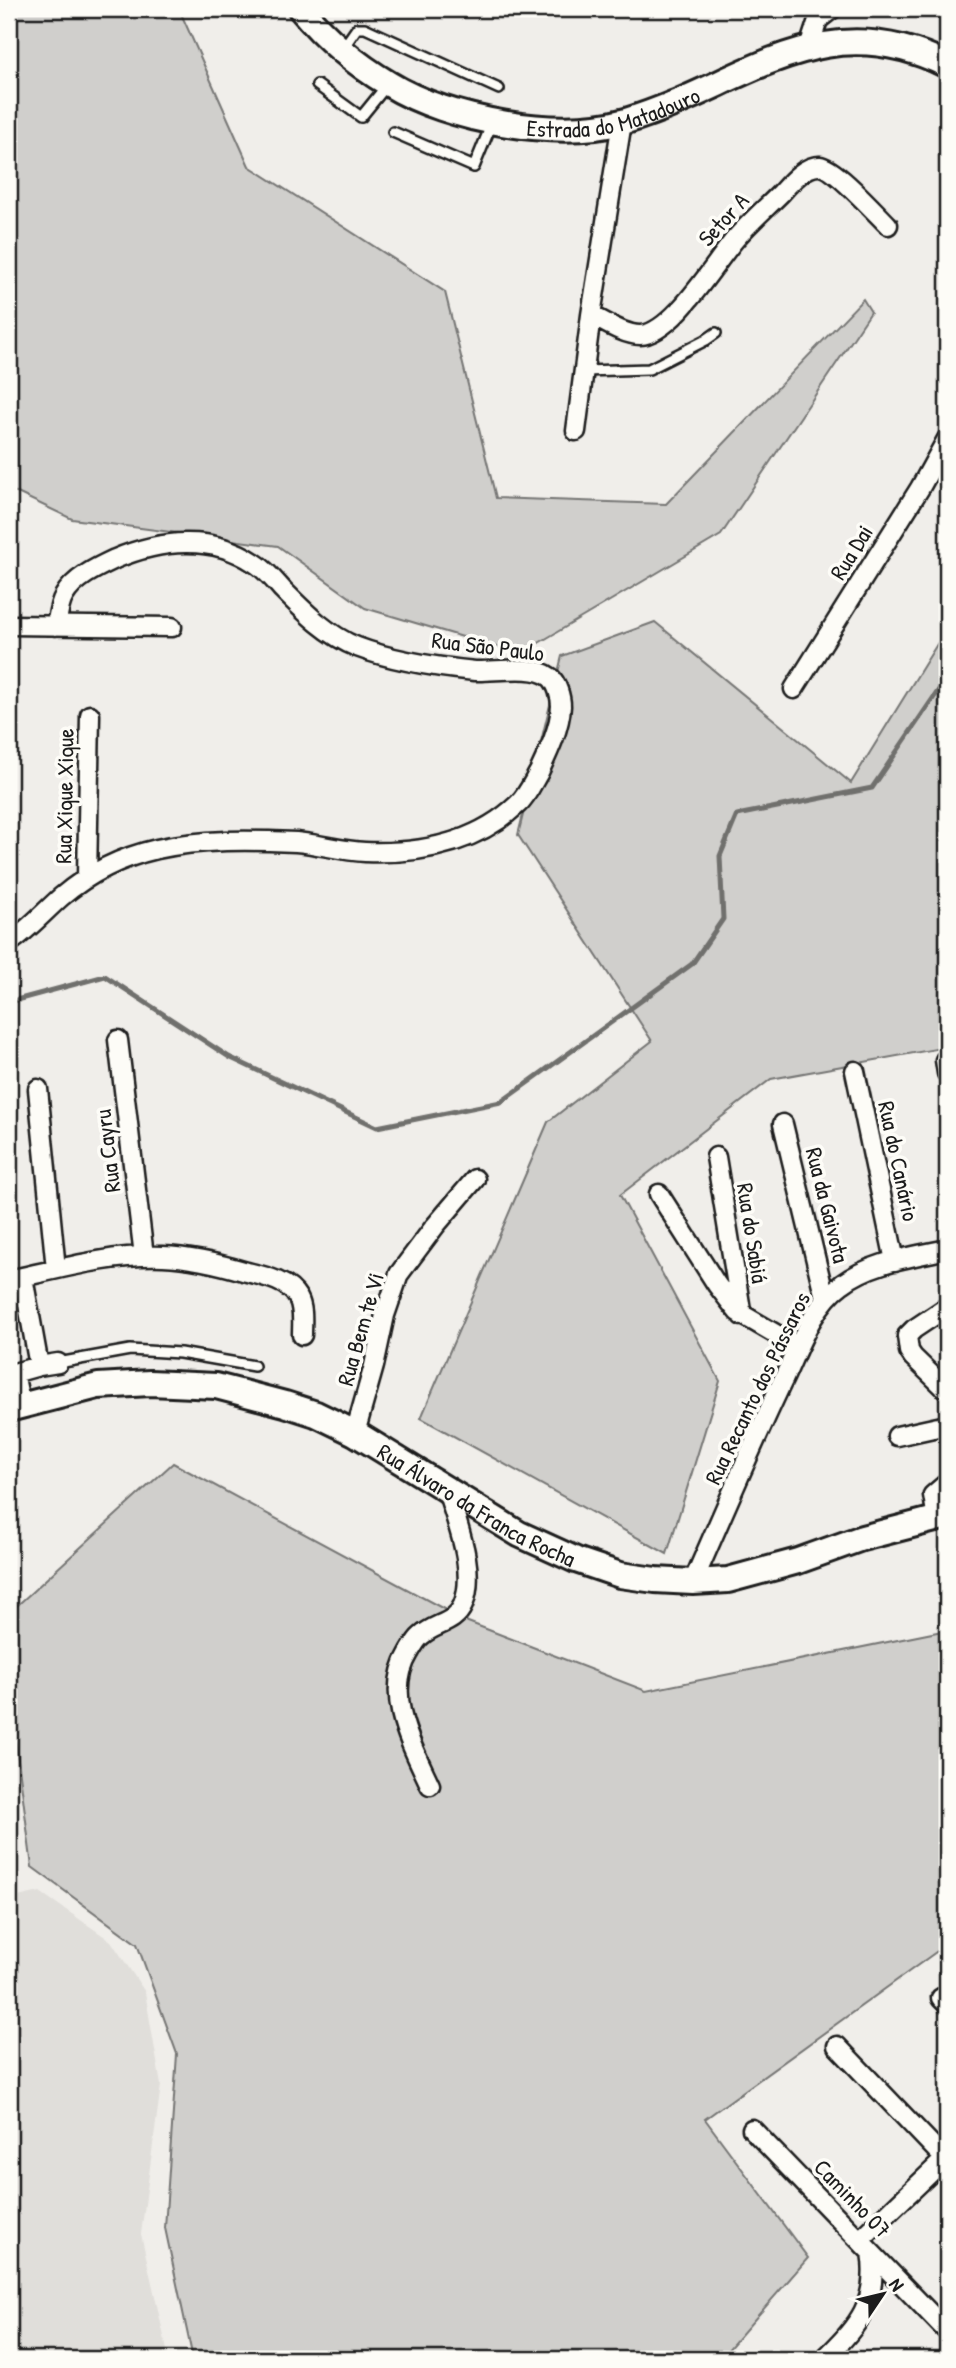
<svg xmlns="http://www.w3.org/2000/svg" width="956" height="2368" viewBox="0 0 956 2368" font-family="'Patrick Hand',sans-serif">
<rect width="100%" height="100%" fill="#f0eeea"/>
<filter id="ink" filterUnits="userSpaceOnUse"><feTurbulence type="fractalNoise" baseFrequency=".0143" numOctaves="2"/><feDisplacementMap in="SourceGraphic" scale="14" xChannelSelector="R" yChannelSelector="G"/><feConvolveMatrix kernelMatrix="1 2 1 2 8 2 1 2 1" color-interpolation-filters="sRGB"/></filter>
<g filter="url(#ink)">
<!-- built -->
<path fill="#e0deda" d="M40 1892 111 1941 145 1992 161 2085 141 2234 169 2359H9V1899Z"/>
<!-- green -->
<path fill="#d0cfcc" stroke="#767674" stroke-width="2" d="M9 9H179L249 166 445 292 496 498 666 504 863 299 871 312 721 535 520 654 365 608 278 546 72 519 9 489Z
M655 622 851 783 947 628V1047L771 1079 620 1195 720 1381 667 1554 421 1418 548 1122 652 1041 518 835 562 656Z
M173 1463 468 1622 646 1691 947 1630V1944L705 2119 808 2258 720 2359H193L165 2228 177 2054 137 1944 32 1867 9 1690V1613Z"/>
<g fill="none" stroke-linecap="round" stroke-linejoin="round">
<!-- stream -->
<path stroke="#706f6d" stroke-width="5" d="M9 1002 105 976 229 1057 377 1127 501 1102 692 964 723 919 720 856 737 815 872 788 947 678"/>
<defs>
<path id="lane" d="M343 48 357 28H365L499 89
M317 85 361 117 387 85
M393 132 474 167 492 123
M584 371 649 369 706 340 716 333
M58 1363 130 1350 180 1353 254 1366"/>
<path id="street" d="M809 47 818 20 832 9
M591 315C605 322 624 335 640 335 673 334 715 262 736 238 750 222 766 208 781 193 790 183 805 165 820 166 834 167 876 213 888 225
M576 431 591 315 622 122
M9 625 172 627
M794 689 920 488 947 439
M87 878 90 715
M9 943C28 930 43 913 61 897 88 874 122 857 157 849 202 839 250 840 296 842 319 844 342 851 365 852 421 854 476 844 518 804 527 796 533 782 539 772 548 753 560 728 561 706 561 697 557 683 550 677 534 664 495 672 475 671 435 667 394 661 357 647 327 635 304 611 282 589 274 580 265 569 255 563 212 534 160 540 115 559 98 567 74 578 64 596 59 604 58 617 56 626
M118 1040 144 1256
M945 1060 947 1073
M855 1071 895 1261
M38 1089 56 1269
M783 1124 825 1298
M716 1157 742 1316
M659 1194 717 1285 738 1312 798 1347
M9 1280C59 1269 111 1254 163 1256 191 1257 220 1264 247 1272 264 1276 289 1281 298 1298 304 1309 302 1323 302 1335
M947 1307 914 1329 907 1336 909 1351 913 1357 947 1390
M39 1366 58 1363
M21 1406 14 1373 39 1366 23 1277
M355 1433 374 1366 385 1315 399 1274 435 1226 475 1179
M897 1436 947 1425
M937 1519 933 1495 947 1483
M693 1582C723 1514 752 1445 784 1378 799 1346 813 1305 842 1284 871 1262 912 1257 947 1249
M430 1785C412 1746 383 1695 409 1653 412 1648 416 1640 421 1636 435 1623 455 1624 463 1605 477 1571 457 1524 447 1490
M941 1998 947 2004
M837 2046 947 2161
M752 2129 947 2331
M860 2240 947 2157
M824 2359C858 2327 879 2301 871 2252"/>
<g id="secondary">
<path id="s1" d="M301 9C325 38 357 65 389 84 449 121 558 140 626 121 743 86 820 2 947 65"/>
<path id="s2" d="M9 1409 98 1386 150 1383 216 1386 285 1404 316 1414 355 1433 519 1534 576 1560 620 1575 655 1580 693 1582 728 1580 798 1561 862 1538 947 1516"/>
</g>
</defs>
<!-- lane casing -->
<use href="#lane" stroke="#1c1c1c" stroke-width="14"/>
<!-- street casing -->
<use href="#street" stroke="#1c1c1c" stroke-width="23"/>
<!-- secondary casing -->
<use href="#secondary" stroke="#1c1c1c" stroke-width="30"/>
<!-- lane -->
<use href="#lane" stroke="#fdfcf7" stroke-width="9"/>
<!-- street -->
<use href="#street" stroke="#fdfcf7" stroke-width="18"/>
<!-- secondary -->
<use href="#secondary" stroke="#fdfcf7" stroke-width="24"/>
</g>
</g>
<g text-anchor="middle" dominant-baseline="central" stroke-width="7" stroke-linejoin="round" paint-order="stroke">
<!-- street labels -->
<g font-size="23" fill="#1c1c1c" stroke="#fdfcf7">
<text stroke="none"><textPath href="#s1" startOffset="350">Estrada do Matadouro</textPath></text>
<text transform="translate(723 219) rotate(-48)">Setor A</text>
<text transform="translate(851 552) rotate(-58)">Rua Dai</text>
<text transform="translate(488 646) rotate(7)">Rua São Paulo</text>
<text transform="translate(64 796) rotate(-89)">Rua Xique Xique</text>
<text transform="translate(107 1151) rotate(-97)">Rua Cayru</text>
<text transform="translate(899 1161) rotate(78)">Rua do Canário</text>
<text transform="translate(828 1205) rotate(76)">Rua da Gaivota</text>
<text transform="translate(753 1233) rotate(81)">Rua do Sabiá</text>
<text transform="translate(360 1329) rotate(-74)">Rua Bem te Vi</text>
<text transform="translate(757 1388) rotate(-64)">Rua Recanto dos Pássaros</text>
<text stroke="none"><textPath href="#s2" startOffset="499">Rua Álvaro da Franca Rocha</textPath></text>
<text transform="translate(853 2198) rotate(46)">Caminho 07</text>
</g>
</g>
<!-- margin -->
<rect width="956" height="2368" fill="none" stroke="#fdfcf7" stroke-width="35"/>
<rect x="18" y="18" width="921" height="2333" fill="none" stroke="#1c1c1c" stroke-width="2.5" filter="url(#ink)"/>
<!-- north arrow -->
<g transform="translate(883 2294) rotate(55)" stroke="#fdfcf7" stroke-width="5" paint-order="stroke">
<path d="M0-5L12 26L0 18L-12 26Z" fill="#1c1c1c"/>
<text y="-10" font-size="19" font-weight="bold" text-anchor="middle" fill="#1c1c1c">N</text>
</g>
</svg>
